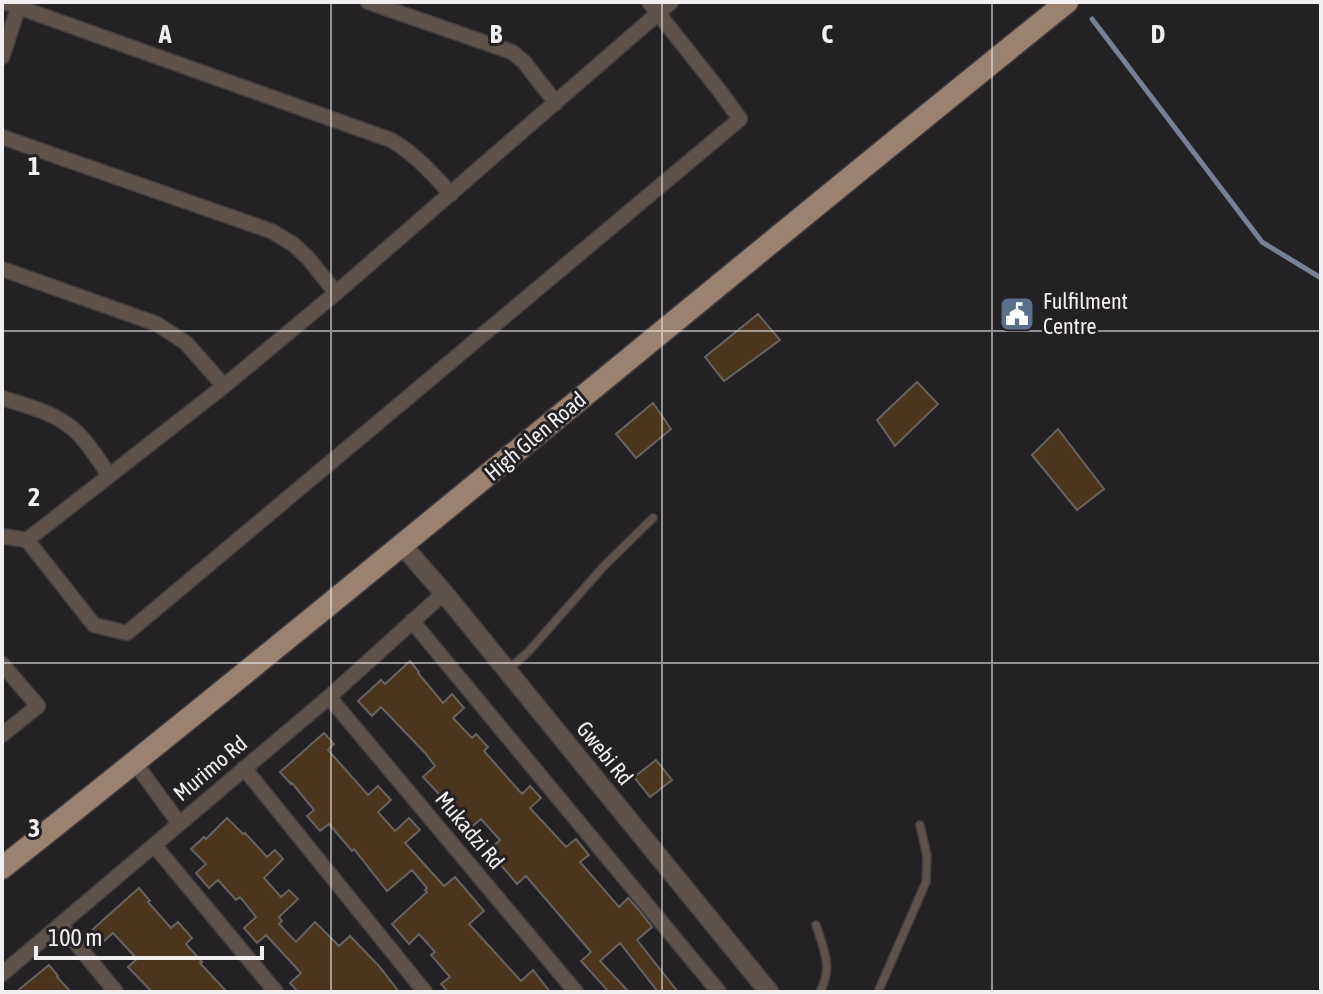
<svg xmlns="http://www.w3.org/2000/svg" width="1323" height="994" viewBox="0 0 1323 994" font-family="'Asap Condensed',sans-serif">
<rect width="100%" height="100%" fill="#242124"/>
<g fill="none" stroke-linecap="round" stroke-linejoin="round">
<!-- stream -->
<path stroke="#768195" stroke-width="5" d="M1092 19 1262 242 1321 278"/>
</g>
<!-- building -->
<path fill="#4b361d" stroke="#666360" stroke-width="2" d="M758 314 780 340 724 381 705 357Z
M917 382 938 404 895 446 877 420Z
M653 403 671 429 636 458 616 434Z
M1058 429 1104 489 1077 510 1032 455Z
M410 661 419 672 418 673 443 703 452 694 464 708 453 718 472 738 476 734 488 747 484 751 522 794 530 786 541 798 530 808 566 847 576 839 589 855 580 862 619 907 628 898 638 909 652 927 637 940 678 992H658L620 943 600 961 629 992H609L581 961 591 952 526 876 517 884 501 865 497 868 484 854 500 840 481 819 468 830 455 815 457 813 423 777 435 766 426 754 381 707 372 716 358 701 381 680 385 684Z
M324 733 334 744 328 750 368 795 378 786 391 800 378 812 395 831 409 818 420 830 405 843 444 886 455 877 484 911 469 924 521 981 533 970 550 992H448L441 984 450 977 431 955 435 952 419 934 409 944 392 924 427 892 425 890 427 888 412 870 387 891 354 849 352 851 329 824 320 831 307 816 314 810 292 783 291 784 280 772Z
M656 760 672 780 650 797 634 777Z
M227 818 243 834 245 833 267 857 275 850 283 859 264 878 281 897 289 890 298 899 279 917 282 921 279 924 296 942 315 922 339 946 350 936 379 966 399 992H298L290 983 301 973 266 935 257 943 244 928 256 917 240 897 236 900 218 880 209 888 196 873 206 864 191 849 204 837 206 839Z
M139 888 150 901 148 902 171 928 178 922 192 938 186 944 202 962 200 963 227 992H152L128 967 137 959 113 933 104 941 93 929Z
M49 965 58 976 57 977 71 992H16Z"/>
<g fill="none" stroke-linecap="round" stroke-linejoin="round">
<defs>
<path id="service" d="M509 669 529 651 604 566 653 518
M816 925C824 950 833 967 820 992
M878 992 926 882 927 856 920 825"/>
<path id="minor" d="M4 2 391 140C415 154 432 173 451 194
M368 2 512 52 524 62 556 103
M2 57 20 2
M2 137 271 231 293 244 308 258 336 293
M2 269 157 324 186 343 224 386
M2 398C24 405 49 411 68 425 85 437 97 458 109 475
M2 536 27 540 224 386 336 293 671 2
M27 540 94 625 127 633 740 119 719 90 649 2
M412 621 719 992
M2 664 38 706 2 735
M329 697 576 992
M135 763 179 823
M244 768 425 992
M154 845 276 992
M61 925 116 992
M2 974 329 697 444 593"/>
<path id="tertiary" d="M402 545 444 593 769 992"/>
<path id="primary" d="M2 868C360 584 710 289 1067 2"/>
</defs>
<!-- service casing -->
<use href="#service" stroke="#413e41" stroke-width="10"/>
<!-- minor casing -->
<use href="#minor" stroke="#413e41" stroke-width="17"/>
<!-- tertiary casing -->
<use href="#tertiary" stroke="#413e41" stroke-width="21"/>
<!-- primary casing -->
<use href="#primary" stroke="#413e41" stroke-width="25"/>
<!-- service -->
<use href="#service" stroke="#5f524a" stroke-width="7"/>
<!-- minor -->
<use href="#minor" stroke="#5f524a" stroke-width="14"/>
<!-- tertiary -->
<use href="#tertiary" stroke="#5f524a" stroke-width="18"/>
<!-- primary -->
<use href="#primary" stroke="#9b8270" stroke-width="22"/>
</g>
<!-- grid -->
<path fill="none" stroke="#f1eff1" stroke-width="2" stroke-opacity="0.55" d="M331 2V992M662 2V992M992 2V992M2 331H1321M2 663H1321"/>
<!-- icons -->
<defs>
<symbol id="civic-square" viewBox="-11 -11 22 22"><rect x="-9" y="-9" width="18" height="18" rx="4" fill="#5c6f8a" stroke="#242124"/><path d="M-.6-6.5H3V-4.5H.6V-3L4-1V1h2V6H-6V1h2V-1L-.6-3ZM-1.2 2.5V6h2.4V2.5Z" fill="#fff"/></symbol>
</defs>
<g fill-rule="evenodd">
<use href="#civic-square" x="997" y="294" width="40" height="40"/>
</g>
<g text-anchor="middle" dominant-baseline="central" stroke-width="6" stroke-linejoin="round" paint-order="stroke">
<!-- poi labels -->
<g font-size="22" fill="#f1eff1" stroke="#242124" text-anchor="start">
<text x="1043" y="301">Fulfilment<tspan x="1043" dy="25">Centre</tspan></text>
</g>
<!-- street labels -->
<g font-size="22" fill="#f1eff1" stroke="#242124">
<text transform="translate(535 436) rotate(-40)">High Glen Road</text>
<text transform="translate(605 753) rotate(51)">Gwebi Rd</text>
<text transform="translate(210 768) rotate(-40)">Murimo Rd</text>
<text transform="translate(470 830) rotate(50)">Mukadzi Rd</text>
</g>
</g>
<g font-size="26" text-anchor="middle" font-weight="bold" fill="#f1eff1" stroke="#242124" stroke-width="6" stroke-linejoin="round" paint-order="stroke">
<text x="165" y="43">A</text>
<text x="496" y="43">B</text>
<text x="827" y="43">C</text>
<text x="1158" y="43">D</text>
<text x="34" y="175">1</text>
<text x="34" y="506">2</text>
<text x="34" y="837">3</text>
</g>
<!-- border -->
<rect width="1323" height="994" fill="none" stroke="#f1eff1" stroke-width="8"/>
<!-- scale -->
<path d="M36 946v12h226v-12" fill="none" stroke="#f1eff1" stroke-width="4"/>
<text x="48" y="946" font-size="24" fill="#f1eff1" stroke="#242124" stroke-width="6" paint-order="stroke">100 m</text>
</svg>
